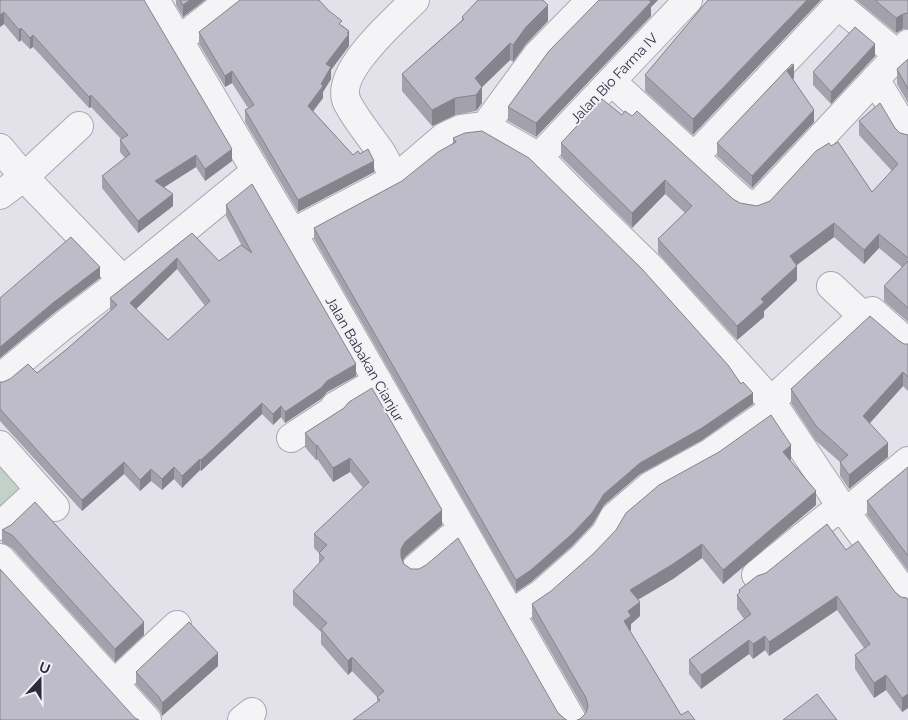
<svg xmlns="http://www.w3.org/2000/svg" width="908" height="720" viewBox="0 0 908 720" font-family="Raleway,sans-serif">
<rect width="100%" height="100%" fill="#e3e1e9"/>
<!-- green -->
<path fill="#c3d2c8" d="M0 465 22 489 0 509Z"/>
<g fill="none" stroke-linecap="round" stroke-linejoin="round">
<defs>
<path id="minor" d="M155 0 307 258 572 720
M179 40 230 0
M875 79 908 134
M611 81 744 202 754 205 759 204 908 44
M485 126 537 55 591 0
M0 148 24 177 123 280
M539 157 688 0
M694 157 838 5 898 55
M395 179C390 170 386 160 381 152 370 136 357 121 348 104 331 74 395 20 415 0
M0 195 24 177 79 126
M292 233 395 179 444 137 461 129 485 126 539 157 568 187 653 270 771 401 841 506 908 597
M863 316 872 311 908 343
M0 378 64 325 123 280 256 171
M771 401 863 316 831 286
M291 438 335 409V406L378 381
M0 445 55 507
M846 512 908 461
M0 526 39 490
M0 558 147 720
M416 568 462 528
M756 575 841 506
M511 614 541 594 583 557 605 534 614 517 650 486 710 453 775 408
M114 684 177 625
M242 720 252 712"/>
</defs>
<!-- minor casing -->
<use href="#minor" stroke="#a9a7b3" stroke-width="30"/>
<!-- minor -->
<use href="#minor" stroke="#f4f4f7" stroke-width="28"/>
</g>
<!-- wall -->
<path fill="#a3a2ac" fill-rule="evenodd" d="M0 0 232 161 205 181 196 167 164 187 173 206 138 233 102 188V176L125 158 120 152V140L121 139 91 107 89 108 33 47 30 49 21 40 19 42 4 24 0 27Z
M176 0H205L183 17 176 5Z
M599 0H658L651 7V16L536 137 508 121V107Z
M708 0 693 135 645 91V75Z
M856 0H908V29H903L896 33Z
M462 17 548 21 526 44 513 62 510 60 482 87V103L476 111 455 115 432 126 402 91V74L462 20Z
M342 25 349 31V46L331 70V79L323 92V98L313 111 353 155 374 172 298 212 245 122V110L248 108 232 83 225 87 199 44V32Z
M875 56 831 104 813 85V72Z
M908 59V103L897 84V69Z
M792 64 794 78 793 79 814 122 752 188 717 156V143Z
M622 115 733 199 740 203 757 206 770 201 831 146 872 192 892 171 859 135V121L895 128 900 133 908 135V322L884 301V286L902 267 879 248 864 264 834 237 797 265V280L764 311V317L737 340 658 253V239L685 213 665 194 632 228 561 157V143Z
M453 138 753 404 702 440 640 474 604 505 592 525 572 546 531 582 516 592 314 239V228L402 181 453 143Z
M226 205 356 376 327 392 321 399 285 423 281 417 273 425 262 414 201 471 200 470 182 488 174 479 162 490 151 481 140 491 124 474 82 511 0 421V382H3L37 373 67 349 111 310 110 309V298L192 233 219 261 242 246 226 216ZM177 269 205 306 168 340 136 309Z
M898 340 904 344H908V391L903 386 869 423 888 457 849 489 840 476V462L816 441 791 403V389Z
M344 408 442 525 405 557 403 561 404 564 565 719 377 702V697L352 671 348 675 321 644V632L293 605V591L319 564V553L314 548V534L363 488 350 472 333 482 317 459 316 460 305 447V433Z
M790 460 816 505 723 584 702 558 673 579 638 600 640 616 631 624V630L630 631 681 715 580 719 586 713 532 619V604L791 460Z
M908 467V571L867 515V501Z
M11 525 144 635 115 662 12 548 2 543V530Z
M846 550 901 597 908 600V708L902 712 886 690 874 698 855 669V655L864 648 837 610 769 656 765 650 753 659 749 654 701 689 689 674V660L744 619 737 609V595L739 594V590Z
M218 666 162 716 159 710 136 685V672Z"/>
<!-- shaded-wall -->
<path fill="#85848c" d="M190 0H205L183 17V5Z
M647 0H658L651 7V16L536 137V123Z
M807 0H821L693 135V119Z
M548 5V21L526 44 513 62V45L526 27Z
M4 12V24L0 27V15Z
M903 14V29L896 33V18Z
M21 28V40L19 42V30Z
M349 31V46L331 70V79L323 92V98L308 118V106L321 84 326 64Z
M33 35V47L30 49V38Z
M510 43V60L475 94V78Z
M875 44V56L831 104V92Z
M794 65V78L787 83V71Z
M232 71V83L225 87V76Z
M482 87V103L476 111V95Z
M91 95V107L89 108V97Z
M455 98V115L432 126V110Z
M814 110V122L752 188V176Z
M232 149V161L205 181V169Z
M196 155V167L155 193V181Z
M374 161V172L298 212V200Z
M665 180V194L632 228V213Z
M173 194V206L138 233V221Z
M834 223V237L790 270V256Z
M879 234V248L864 264V250Z
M177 258V269L130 315V303Z
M797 266V280L764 311V317L737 340V326L761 299Z
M100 267V278L54 313 0 358V347L54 302Z
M356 364V376L327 392 321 399 285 423V412L327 381Z
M903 372V386L863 431V416Z
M753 393V404L702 440 640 474 604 505 592 525 572 546 531 582 516 592V580L604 494 640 463Z
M262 403V414L201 471V460Z
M281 406V417L273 425V414Z
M888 443V457L849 489V475Z
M317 445V459L316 460V446Z
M791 445V460L783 466V452Z
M350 458V472L333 482V468Z
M200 459V470L182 488V476Z
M124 462V474L82 511V500Z
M174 467V479L162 490V479Z
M151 469V481L140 491V480Z
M816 491V505L723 584V570Z
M442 510V525L405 557 401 563V549L405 542Z
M702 544V558L673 579 630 604V590Z
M837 596V610L769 656V642Z
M640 602V616L631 624V630L624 635V621L628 611Z
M144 622V635L115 662V649Z
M765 636V650L753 659V644Z
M749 640V654L701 689V675Z
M218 653V666L162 716V703Z
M352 657V671L348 675V661Z
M886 675V690L874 698V683Z
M908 694V708L902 712V698Z"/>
<!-- building -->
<path fill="#bebcc8" stroke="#85848c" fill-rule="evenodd" d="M0 0H144L232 149 205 169 196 155 155 181 173 194 138 221 102 176 130 154 120 140 128 135 91 95 89 97 33 35 30 38 21 28 19 30 4 12 0 15Z
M180 0H190L183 5Z
M240 0H319L328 10 342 21 339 24 349 31 347 33 349 34 326 64 331 67 321 84 323 86 308 106 353 155 358 151 360 154 368 149 374 161 298 200 245 110 254 105 232 71 225 76 199 32Z
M478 0H543L548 5 526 27 513 45 510 43 475 78 482 87 476 95 455 98 432 110 402 74 464 19 462 17Z
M599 0H649L651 2 536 123 508 107 549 51Z
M708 0H807L693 119 645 75Z
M875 0H908V13L903 14 896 18Z
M855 27 875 44 831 92 813 72Z
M908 59V89L897 69Z
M792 64 794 65 787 71 814 110 752 176 717 143Z
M602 99 622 115 625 111 632 116 637 111 733 199 740 203 757 206 770 201 816 151 829 143 831 146 838 142 872 192 898 164 859 121 880 103 895 128 900 133 908 135V258L879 234 864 250 834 223 790 256 797 266 761 299 764 302 737 326 658 239 692 206 665 180 632 213 561 143Z
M482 131 529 158 642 269 728 365 741 384 743 382 753 393 702 428 640 463 604 494 592 513 572 534 531 570 516 580 314 228 402 181 438 152 456 142 453 138 465 133Z
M252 184 356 364 327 381 321 388 285 412 281 406 273 414 262 403 201 460 200 459 182 476 174 467 162 479 151 469 140 480 124 462 82 500 0 409V382H3L10 379 28 364 37 373 67 349 117 305 110 298 192 233 219 261 241 245 252 253 226 205ZM177 258 210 301 168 340 130 303Z
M71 237 100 267 54 302 0 347V298Z
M908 261V308L884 286Z
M870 316 898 340 904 344H908V377L903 372 863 416 888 443 849 475 840 462 848 455 816 426 791 389Z
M372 388 442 510 405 542 401 549V557L404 564 411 569H419L426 565 458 538 558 713 565 719 567 720H353L380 700 377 697 384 691 352 657 348 661 321 629 327 623 293 591 324 558 319 553 327 545 314 534 369 482 350 458 333 468 317 445 316 446 305 433 344 408 349 402Z
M771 415 791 445 783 452 816 491 723 570 702 544 673 564 630 590 640 602 628 611 631 616 624 621 681 715 688 711 695 720H577L580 719 586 713 588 706 586 698 532 604 551 591 593 554 616 530 626 513 659 485 719 452Z
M908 467V556L867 501Z
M35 502 144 622 115 649 12 535 2 530 11 525Z
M827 524 846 550 858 541 895 592 901 597 907 598 908 600V694L902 698 886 675 874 683 855 655 870 644 837 596 769 642 765 636 753 644 749 640 701 675 689 660 751 614 737 595 740 592 739 590 757 576 766 573Z
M0 569 135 718 139 720H0Z
M189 622 218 653 162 703 159 697 136 672Z
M817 694 837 720H783Z"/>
<g text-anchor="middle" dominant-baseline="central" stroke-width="4" stroke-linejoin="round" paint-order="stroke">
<!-- street labels -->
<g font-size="14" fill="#2f2b3f" stroke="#f2f1f6">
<text transform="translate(614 78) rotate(-46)">Jalan Bio Farma IV</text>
<text transform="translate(365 359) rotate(60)">Jalan Babakan Cianjur</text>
</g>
</g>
<!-- north arrow -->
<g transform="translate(40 680) rotate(21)" stroke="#f2f1f6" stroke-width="4" paint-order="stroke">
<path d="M0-4L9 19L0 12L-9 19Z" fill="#2f2b3f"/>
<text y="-8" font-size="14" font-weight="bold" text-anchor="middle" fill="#2f2b3f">U</text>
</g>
</svg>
